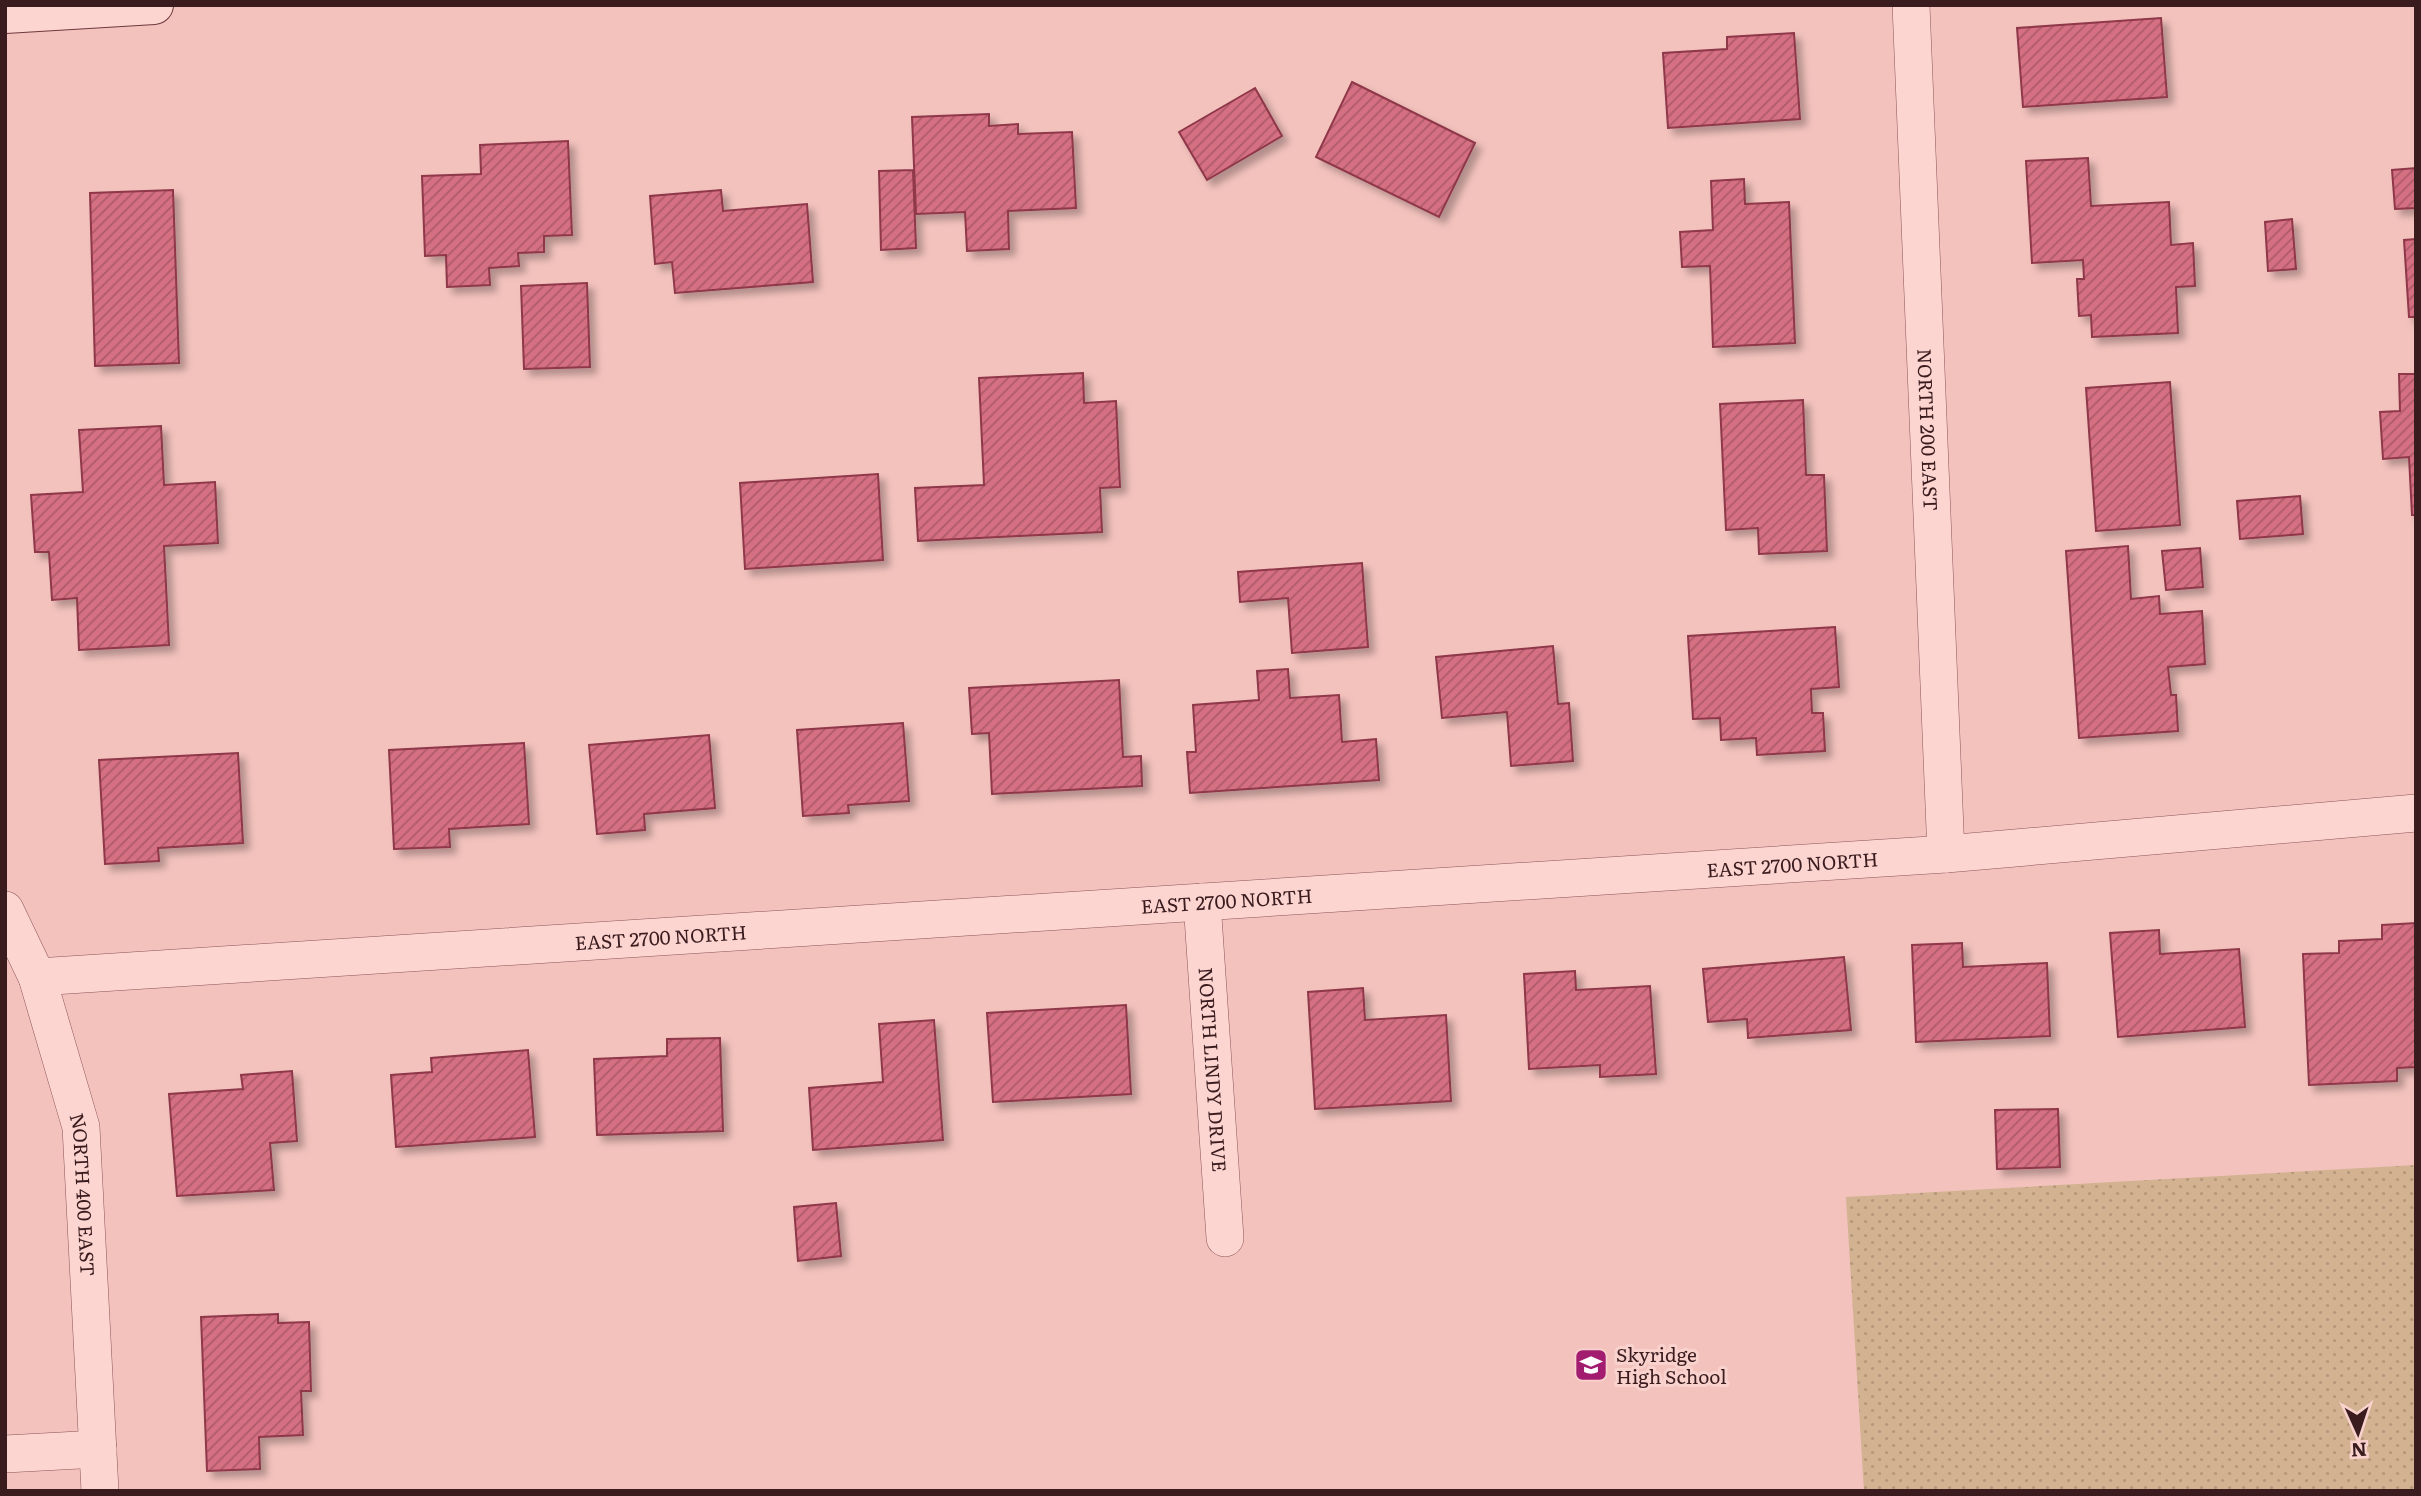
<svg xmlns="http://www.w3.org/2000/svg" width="2421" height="1496" viewBox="0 0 2421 1496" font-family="Literata,serif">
<defs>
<pattern id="park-dots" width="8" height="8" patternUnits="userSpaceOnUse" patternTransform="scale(1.75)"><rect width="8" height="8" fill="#d2b290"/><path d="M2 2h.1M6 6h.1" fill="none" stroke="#b5987c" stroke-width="1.8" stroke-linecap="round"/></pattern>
<pattern id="building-hatch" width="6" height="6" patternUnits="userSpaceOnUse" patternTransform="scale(1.75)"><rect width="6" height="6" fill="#d56f82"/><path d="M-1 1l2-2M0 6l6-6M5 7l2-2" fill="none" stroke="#ae5a6a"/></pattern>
<filter id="shadow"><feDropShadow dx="6" dy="6" stdDeviation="3.5" flood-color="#0004"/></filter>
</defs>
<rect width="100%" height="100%" fill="#f3c2bd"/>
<!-- park -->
<path fill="url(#park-dots)" d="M2416 1165V1491H1864L1846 1197Z"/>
<!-- building -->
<path fill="url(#building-hatch)" stroke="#8e3749" stroke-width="2" filter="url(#shadow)" d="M2161 18 2167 97 2023 107 2017 28Z
M1794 33 1800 119 1668 128 1663 53 1727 49V37Z
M1352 82 1475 143 1439 217 1316 157Z
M1255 88 1282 136 1207 180 1179 132Z
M989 114V126L1018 124V134L1072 132 1076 208 1008 211 1009 249 967 251 965 212 916 214 912 117Z
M568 141 572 235 544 236V252L518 253 519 266 489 268 490 285 447 287 446 255 425 256 422 176 481 174 480 145Z
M2088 158 2091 206 2169 202 2171 245 2193 243 2195 286 2176 287 2178 333 2092 337 2091 315 2079 316 2077 279H2084L2083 260 2032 263 2026 161Z
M2416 168V208L2395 209 2392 170Z
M913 170 916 248 881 250 879 171Z
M1744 179 1745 204 1789 202 1795 343 1713 347 1710 266 1682 267 1680 232 1713 230 1711 181Z
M173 190 179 363 95 366 90 193Z
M721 190 723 211 807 204 813 282 675 293 672 262 655 264 650 196Z
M2292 219 2296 269 2268 271 2265 222Z
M2416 239V317H2409L2404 240Z
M587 283 590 367 524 369 521 286Z
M1083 373 1084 403 1116 401 1120 487 1100 488 1102 532 918 541 915 488 984 485 979 378Z
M2399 374H2416V515H2412L2409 457 2383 459 2380 412 2400 411Z
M2170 382 2180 525 2096 531 2086 388Z
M1803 400 1806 475H1824L1827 551 1759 554 1758 528 1726 530 1720 404Z
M161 426 164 485 215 482 218 543 164 546 169 645 79 650 77 598 52 600 49 552H35L31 495 83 492 79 430Z
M878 474 883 560 745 569 740 483Z
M2300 496 2303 534 2240 539 2237 501Z
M2128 546 2131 599 2159 596 2160 614 2202 611 2205 664 2168 667 2171 695H2176L2178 731 2079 738 2066 551Z
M2200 548 2203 587 2166 590 2162 551Z
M1362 563 1368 647 1292 653 1288 598 1240 602 1238 572Z
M1835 627 1839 687 1811 689 1812 713H1823L1825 751 1757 755 1756 738 1721 740 1720 718 1693 719 1688 636Z
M1553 646 1558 704 1569 703 1573 761 1511 766 1507 712 1442 718 1436 657Z
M1288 669 1290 698 1339 695 1342 742 1376 739 1379 780 1190 793 1187 752H1196L1193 705 1259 700 1257 671Z
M1119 680 1123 757 1141 756 1142 786 992 794 989 733 972 734 969 688Z
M903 723 909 801 848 805 849 813 803 816 797 730Z
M709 735 715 808 644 814 645 830 597 834 589 745Z
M524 743 529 824 449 829 450 847 394 849 389 750Z
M238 753 243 843 158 848 159 861 105 864 99 760Z
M2416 923V1067L2397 1068V1081L2309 1085 2303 954 2339 953V941L2382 939V925Z
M2159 930 2160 954 2239 949 2245 1027 2118 1037 2110 933Z
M1962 943 1963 967 2047 963 2050 1036 1916 1042 1912 945Z
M1844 957 1851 1030 1748 1038 1747 1019 1708 1022 1703 969Z
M1575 971 1576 990 1650 986 1656 1074 1600 1077V1065L1529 1069 1524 974Z
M1363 988 1365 1020 1446 1015 1451 1101 1315 1109 1308 992Z
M1126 1005 1131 1094 993 1102 987 1013Z
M934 1020 943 1140 813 1150 809 1088 883 1082 879 1024Z
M720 1038 723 1131 597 1135 594 1059 667 1056V1039Z
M528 1050 535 1137 396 1147 391 1075 432 1072 431 1058Z
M292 1071 297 1141 270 1143 274 1190 177 1196 169 1094 243 1089 241 1075Z
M2058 1109 2060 1167 1997 1169 1995 1110Z
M836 1203 841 1256 798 1261 794 1207Z
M278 1314V1323L309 1322 311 1391H301L303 1435 259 1437 260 1469 207 1471 201 1317Z"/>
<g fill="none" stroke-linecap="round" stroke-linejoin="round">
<defs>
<g id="street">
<path id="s1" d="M1911 5 1946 854"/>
<path id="s2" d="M1202 902 1225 1238"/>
<path id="s3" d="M5 910 37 977 81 1127 100 1491"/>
<path id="s4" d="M37 977 1946 854 2416 813"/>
<path d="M5 1454 98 1449"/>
</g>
<path id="secondary" d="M5 14 154 5"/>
</defs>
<!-- street casing -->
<use href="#street" stroke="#8c5458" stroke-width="38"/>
<!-- secondary casing -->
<use href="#secondary" stroke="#6e383d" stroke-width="40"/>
<!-- street -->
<use href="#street" stroke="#fcd5d1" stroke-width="37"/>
<!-- secondary -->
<use href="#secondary" stroke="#fcd5d1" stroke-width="38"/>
</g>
<!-- icons -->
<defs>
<symbol id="school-square" viewBox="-11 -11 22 22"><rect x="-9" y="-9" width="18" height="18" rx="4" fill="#a21d6f" stroke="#f9d2ce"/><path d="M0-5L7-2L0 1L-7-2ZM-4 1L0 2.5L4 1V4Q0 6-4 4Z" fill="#fff"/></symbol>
</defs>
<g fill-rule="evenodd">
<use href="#school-square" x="1572" y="1346" width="38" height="38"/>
</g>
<g text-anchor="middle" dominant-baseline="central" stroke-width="6" stroke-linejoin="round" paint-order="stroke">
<!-- street labels -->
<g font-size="19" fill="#3a1b1e" stroke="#f9d2ce">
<text stroke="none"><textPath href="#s1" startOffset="425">NORTH 200 EAST</textPath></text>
<text stroke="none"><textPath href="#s4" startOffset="1759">EAST 2700 NORTH</textPath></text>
<text stroke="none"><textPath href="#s4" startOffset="1192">EAST 2700 NORTH</textPath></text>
<text stroke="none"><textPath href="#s4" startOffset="625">EAST 2700 NORTH</textPath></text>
<text stroke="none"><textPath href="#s2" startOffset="168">NORTH LINDY DRIVE</textPath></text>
<text stroke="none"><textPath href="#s3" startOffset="298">NORTH 400 EAST</textPath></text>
</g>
<!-- poi labels -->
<g font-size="19" fill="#3a1b1e" stroke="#f9d2ce" text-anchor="start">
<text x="1616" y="1354">Skyridge<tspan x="1616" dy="22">High School</tspan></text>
</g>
</g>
<!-- border -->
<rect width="2421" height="1496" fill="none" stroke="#3a1b1e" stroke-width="14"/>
<!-- north arrow -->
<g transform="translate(2358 1433) rotate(177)" stroke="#f9d2ce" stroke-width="5" paint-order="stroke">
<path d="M0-5L12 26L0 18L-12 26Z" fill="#3a1b1e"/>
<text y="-10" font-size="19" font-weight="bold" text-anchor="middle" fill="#3a1b1e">N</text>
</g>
</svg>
